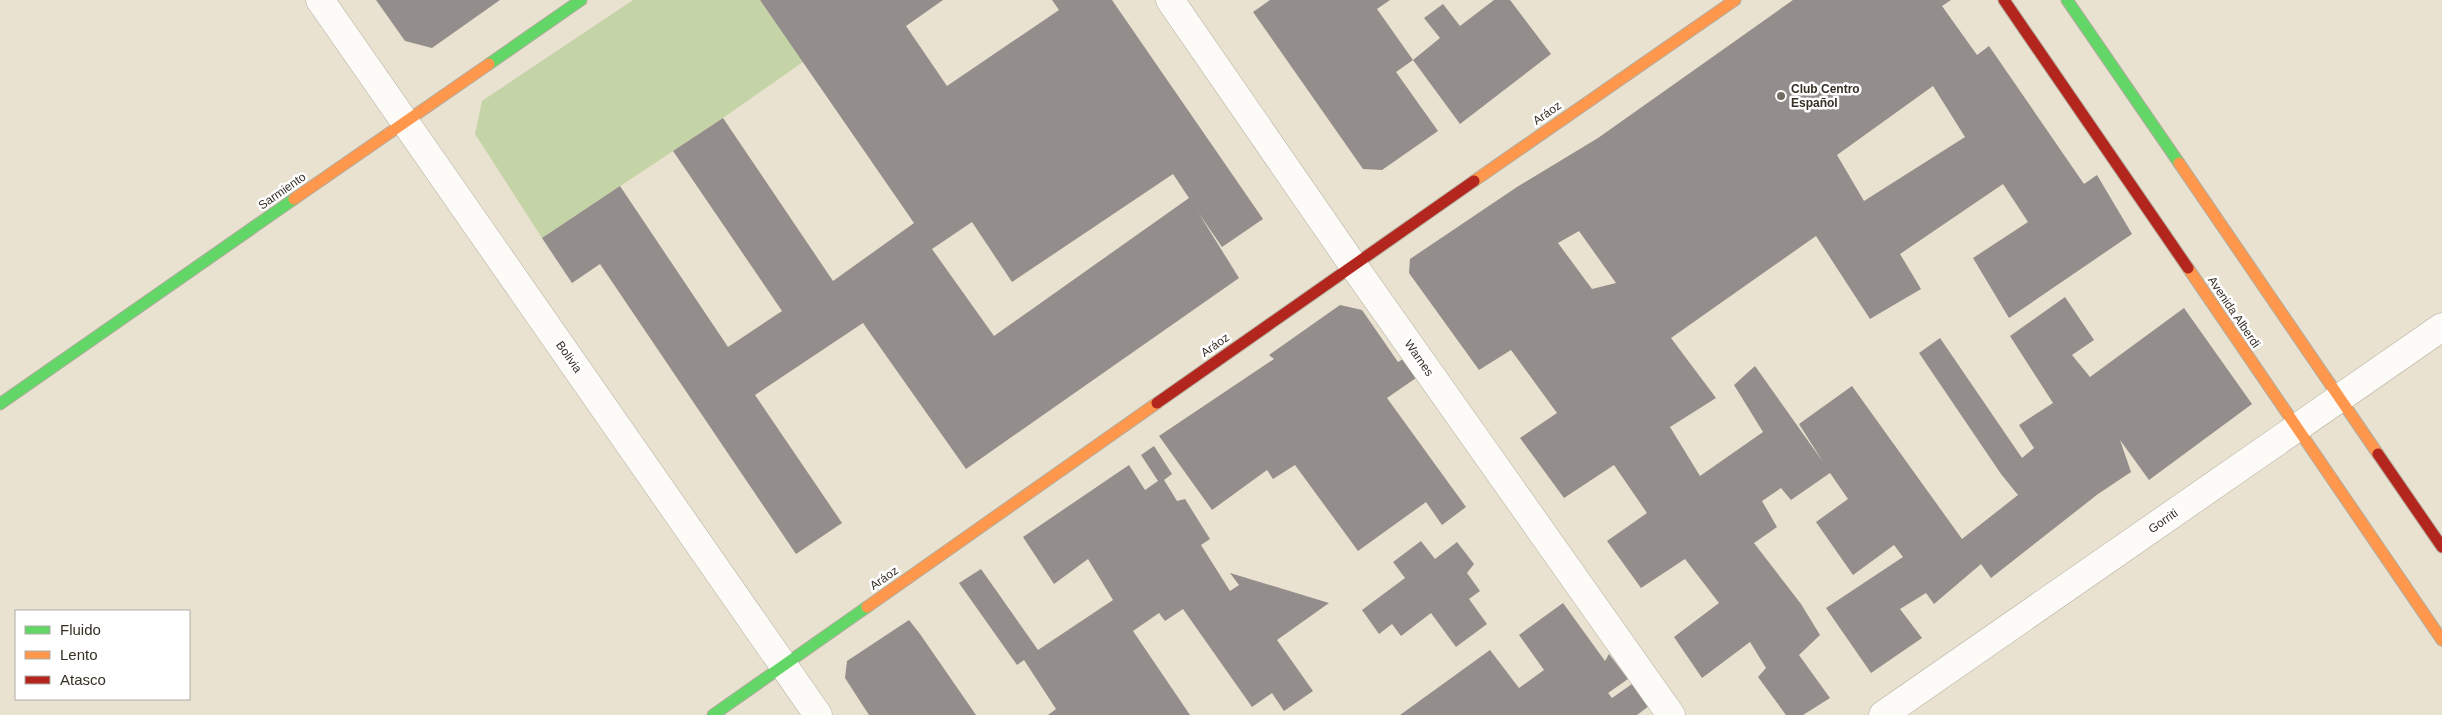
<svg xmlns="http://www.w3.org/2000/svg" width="2442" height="715" viewBox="0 0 2442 715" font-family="Helvetica,sans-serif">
<rect width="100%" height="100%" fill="#eae2d0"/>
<!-- green -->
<path fill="#c5d4a7" d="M633 0H760L803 62 723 118 542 238 475 134 482 101Z"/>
<!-- building -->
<path fill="#938d8b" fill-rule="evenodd" d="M376 0H500L432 48 405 41Z
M760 0H943L906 26 947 86 1059 10 1052 0H1112L1263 219 1222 247 1198 212 1239 278 966 469 863 323 755 395 842 523 796 554 600 264 572 283 542 238 620 186 728 347 782 311 673 151 723 118 833 281 914 223ZM1173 174 1189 198 994 336 932 249 972 222 1012 282Z
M1270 0H1390L1377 9 1413 60 1396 72 1438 131 1382 170 1363 169 1253 12Z
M1494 0H1510L1551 54 1460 124 1413 60 1440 38 1424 18 1443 4 1460 26Z
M1793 0H1951L1942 6 1977 55 1989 46 2084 184 2097 175 2132 234 2009 318 1973 258 2028 222 2003 184 1900 254 1921 289 1870 319 1816 236 1671 338 1716 398 1670 427 1700 476 1763 432 1734 385 1755 366 1823 462 1799 424 1852 386 1962 539 2018 495 2001 474 1919 353 1940 338 2022 458 2034 448 2019 425 2053 403 2010 336 2065 297 2094 340 2072 355 2090 377 2184 308 2252 404 2149 480 2120 440 2131 472 2098 494 1991 578 1981 564 1934 604 1926 593 1900 609 1922 638 1871 673 1826 608 1903 557 1894 545 1853 575 1816 522 1848 499 1830 473 1791 500 1781 488 1762 501 1777 527 1754 543 1801 604 1820 635 1799 655 1830 698 1803 715H1786L1758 677 1766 668 1750 642 1702 678 1674 637 1719 603 1685 559 1641 588 1607 541 1647 513 1614 465 1564 498 1520 438 1557 413 1511 350 1479 370 1409 273 1410 259 1517 187 1598 138ZM1933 86 1965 137 1864 201 1837 155ZM1579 231 1616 283 1592 289 1558 243Z
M1340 305 1362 310 1398 362 1403 359 1416 378 1387 398 1466 507 1442 525 1426 502 1358 551 1295 465 1273 479 1267 470 1212 510 1159 436 1274 359 1269 355Z
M1154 446 1172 474 1164 480 1177 501 1185 499 1210 539 1201 545 1230 591 1239 585 1230 573 1329 603 1277 640 1313 691 1284 711 1272 693 1252 707 1183 609 1165 621 1159 613 1133 631 1190 715H1048L1056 709 1024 660 1017 665 959 583 981 569 1038 650 1113 600 1088 559 1054 584 1023 537 1129 465 1145 490 1158 481 1141 455Z
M1421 541 1435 559 1457 542 1474 564 1467 573 1480 591 1469 599 1487 624 1456 647 1431 613 1401 636 1392 624 1379 634 1362 610 1405 578 1393 562Z
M1563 603 1605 661 1609 654 1628 679 1608 693 1612 698 1632 684 1649 706 1637 715H1400L1490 650 1519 688 1544 670 1519 635Z
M909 620 920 634 976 715H869L845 678 847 661Z"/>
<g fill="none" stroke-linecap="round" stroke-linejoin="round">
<defs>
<path id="street" d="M320 0 818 715
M1170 0 1353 265 1671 715
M1883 715 2442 327"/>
<path id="fast" d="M2067 0 2179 163
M489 64 581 0
M0 404 294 199
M713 715 867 607"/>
<path id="slow" d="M2179 163 2378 454
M1474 181 1735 0
M294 199 489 64
M2188 268 2442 640
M867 607 1157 403"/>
<path id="jam" d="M2004 0 2188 268
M1157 403 1474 181
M2378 454 2442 547"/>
</defs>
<!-- street casing -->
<use href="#street" stroke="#b3ad9f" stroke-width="29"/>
<!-- fast casing -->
<use href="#fast" stroke="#b3ad9f" stroke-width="13"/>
<!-- slow casing -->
<use href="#slow" stroke="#b3ad9f" stroke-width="13"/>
<!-- jam casing -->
<use href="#jam" stroke="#b3ad9f" stroke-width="13"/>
<!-- street -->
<use href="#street" stroke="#fcfbf8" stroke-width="28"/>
<!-- fast -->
<use href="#fast" stroke="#63d668" stroke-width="11"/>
<!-- slow -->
<use href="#slow" stroke="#ff974d" stroke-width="11"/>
<!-- jam -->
<use href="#jam" stroke="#b3261e" stroke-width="11"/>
</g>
<!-- markers -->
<circle fill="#746e60" stroke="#fff" stroke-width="2" cx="1781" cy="96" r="5"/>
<g text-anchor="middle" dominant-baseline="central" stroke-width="5" stroke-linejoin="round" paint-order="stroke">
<!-- poi labels -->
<g font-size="12" font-weight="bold" fill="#352f24" stroke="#fff" text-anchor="start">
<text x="1791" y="89">Club Centro<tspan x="1791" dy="14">Español</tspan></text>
</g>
<!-- street labels -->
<g font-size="12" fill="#352f24" stroke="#fff">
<text transform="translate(1547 113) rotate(-35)">Aráoz</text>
<text transform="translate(282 191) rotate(-35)">Sarmiento</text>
<text transform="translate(2234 312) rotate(56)">Avenida Alberdi</text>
<text transform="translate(1215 345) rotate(-35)">Aráoz</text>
<text transform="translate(569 357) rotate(55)">Bolivia</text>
<text transform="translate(1419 358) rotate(55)">Warnes</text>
<text transform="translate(2163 521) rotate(-35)">Gorriti</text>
<text transform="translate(884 578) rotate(-35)">Aráoz</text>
</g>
</g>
<!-- legend -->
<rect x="15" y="610" width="175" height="90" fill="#ffffff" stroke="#aeaca7"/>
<rect x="25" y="626" width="25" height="8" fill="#63d668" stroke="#aeaca7"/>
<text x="60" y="635" font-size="15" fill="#352f24">Fluido</text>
<rect x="25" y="651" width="25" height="8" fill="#ff974d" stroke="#aeaca7"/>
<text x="60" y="660" font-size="15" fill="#352f24">Lento</text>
<rect x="25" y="676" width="25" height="8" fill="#b3261e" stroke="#aeaca7"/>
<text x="60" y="685" font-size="15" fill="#352f24">Atasco</text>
</svg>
